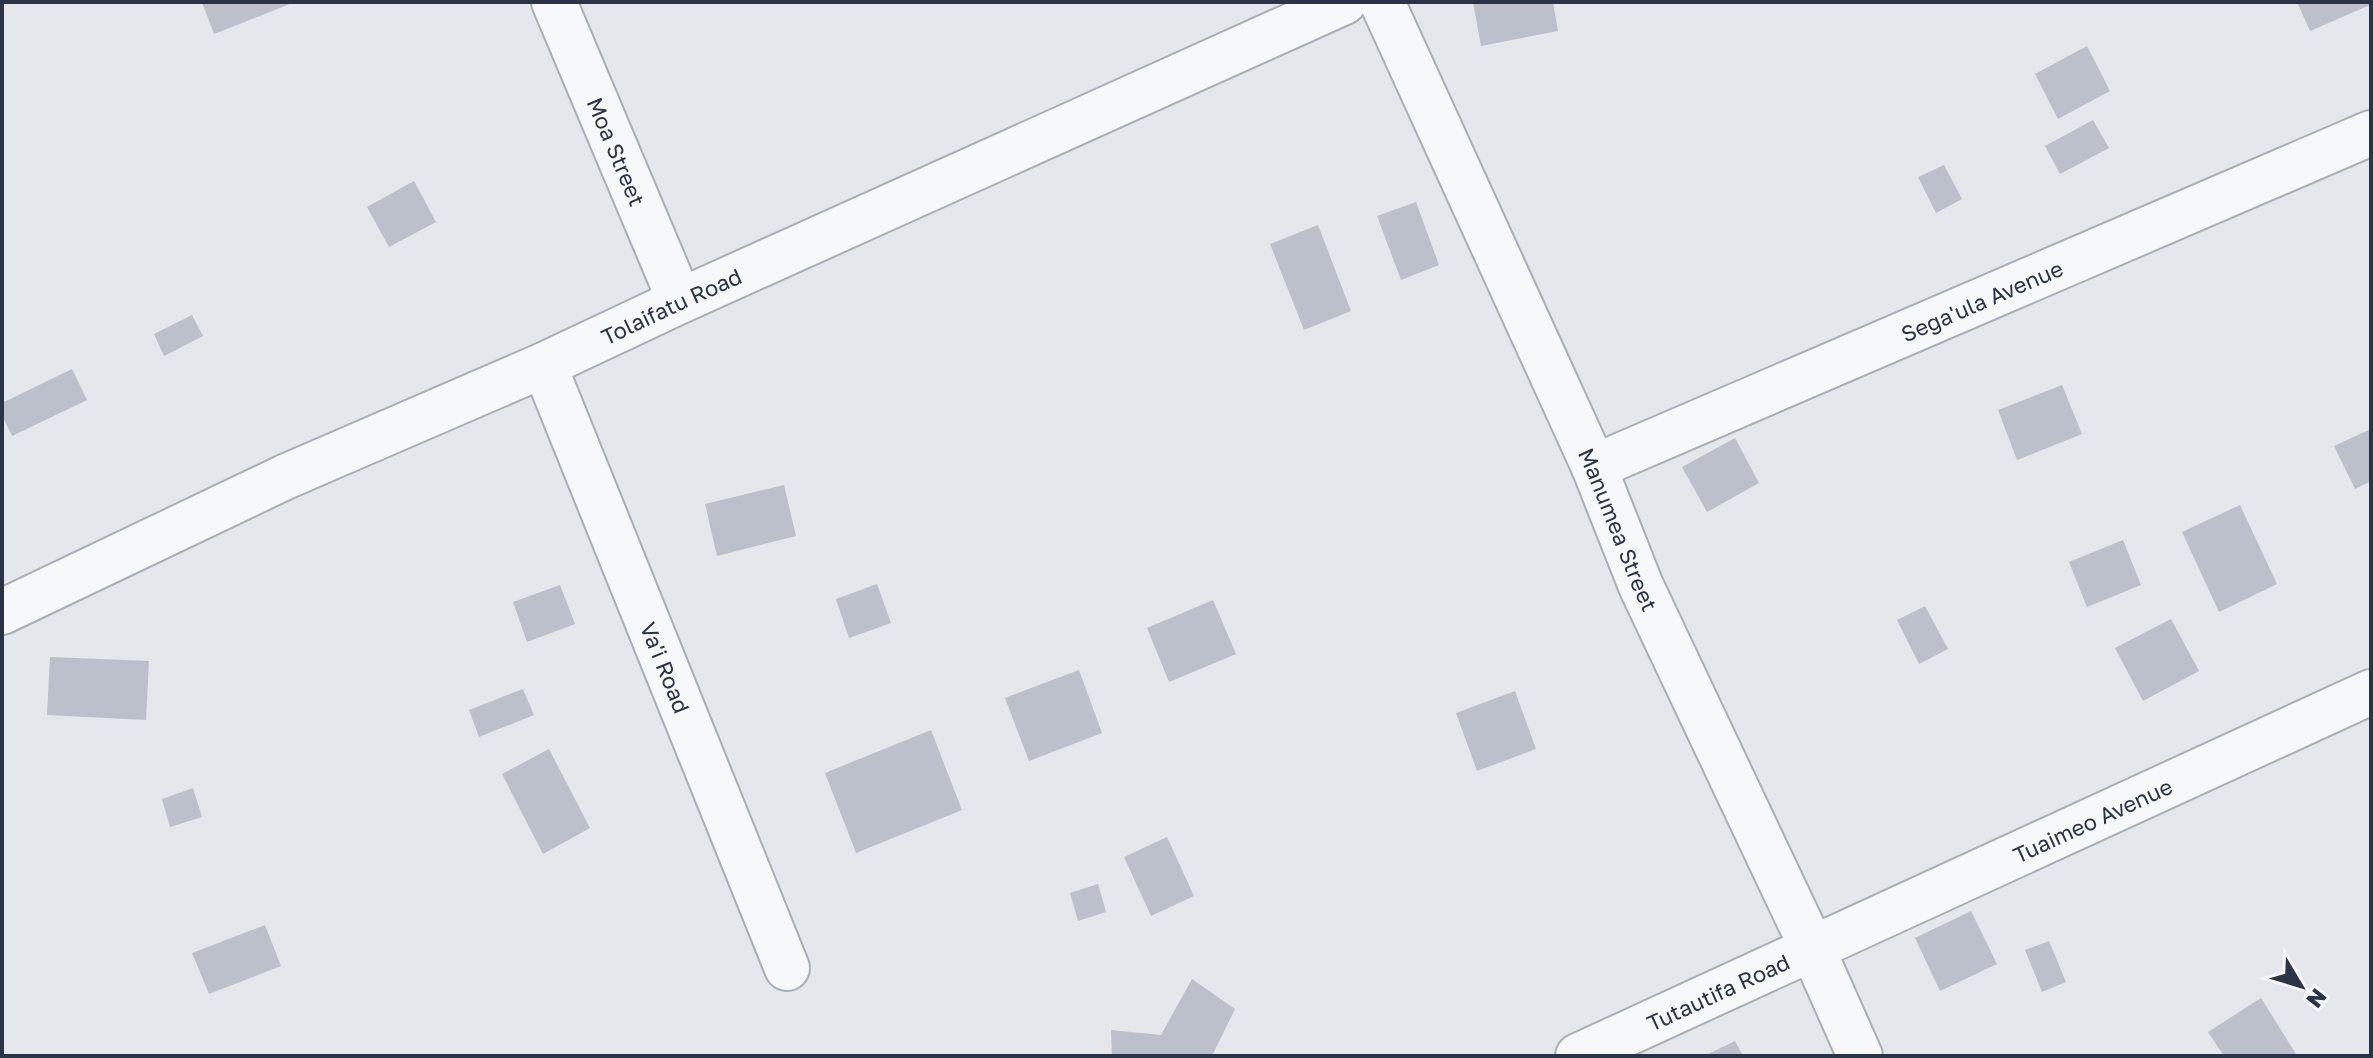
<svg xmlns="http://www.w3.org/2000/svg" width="2373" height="1058" viewBox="0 0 2373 1058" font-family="'Golos Text',sans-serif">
<rect width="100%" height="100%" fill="#e4e7ec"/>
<!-- building -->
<path fill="#bbc0ca" d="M202 2H295L214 34Z
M1473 2H1553L1558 31 1481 46Z
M2297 2H2369L2370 5 2310 31Z
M2087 46 2110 91 2058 119 2035 74Z
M2093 120 2109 148 2060 174 2045 146Z
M1944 165 1962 199 1936 213 1918 177Z
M414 181 436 222 389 247 367 207Z
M1416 202 1439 265 1401 280 1377 216Z
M1318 225 1351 311 1304 330 1270 244Z
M192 315 203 336 164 356 154 334Z
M72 369 87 400 12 436 2 415V403Z
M2062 385 2082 434 2017 460 1998 410Z
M2371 429V481L2355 489 2334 446Z
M1735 438 1759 483 1707 512 1682 467Z
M784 485 796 536 717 556 705 504Z
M2240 505 2277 584 2219 612 2182 532Z
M2123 540 2141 585 2087 607 2069 562Z
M877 584 891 623 849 638 836 599Z
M560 585 575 624 527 642 513 602Z
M1213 600 1236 654 1169 682 1147 628Z
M1925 606 1948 649 1919 664 1897 620Z
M2171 619 2199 671 2143 701 2115 648Z
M50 657 149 661 146 720 47 715Z
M1079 670 1102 733 1029 761 1005 698Z
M523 689 534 715 479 737 469 710Z
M1515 691 1536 749 1477 771 1456 713Z
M931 730 962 810 856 853 825 773Z
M549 749 590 828 543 854 502 774Z
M193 788 202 817 170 827 162 799Z
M1167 837 1194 896 1151 916 1124 857Z
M1098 884 1106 912 1078 921 1070 893Z
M1971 911 1997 964 1940 991 1915 938Z
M265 925 281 966 209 994 192 953Z
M2049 941 2066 982 2042 992 2025 950Z
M1192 979 1235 1009 1212 1056H1112L1111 1030 1161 1035Z
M2261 998 2296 1054 2224 1056 2208 1032Z
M1735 1041 1743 1056H1704Z"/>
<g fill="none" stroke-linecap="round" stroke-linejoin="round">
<defs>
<g id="minor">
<path id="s1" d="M554 2 680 301"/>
<path id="s2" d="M1382 2 1594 467 1641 586 1813 950 1860 1056"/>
<path id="s3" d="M544 365 787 968"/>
<path id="s4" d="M1594 467 2371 133"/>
<path id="s5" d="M2 612 285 477 544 365 680 301 1344 2"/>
<path id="s6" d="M1578 1056 2371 692"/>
</g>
</defs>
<!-- minor casing -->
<use href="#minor" stroke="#a9aeb7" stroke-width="48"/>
<!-- minor -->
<use href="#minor" stroke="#f7f8fa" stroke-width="44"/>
</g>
<g text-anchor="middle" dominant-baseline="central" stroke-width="7" stroke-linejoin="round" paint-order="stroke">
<!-- street labels -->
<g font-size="22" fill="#2b3445" stroke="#f4f6f9">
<text stroke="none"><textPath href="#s1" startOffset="162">Moa Street</textPath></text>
<text stroke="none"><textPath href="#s4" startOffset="422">Sega'ula Avenue</textPath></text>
<text stroke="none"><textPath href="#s5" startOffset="736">Tolaifatu Road</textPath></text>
<text stroke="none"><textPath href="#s2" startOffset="578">Manumea Street</textPath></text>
<text stroke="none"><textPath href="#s3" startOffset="326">Va'i Road</textPath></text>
<text stroke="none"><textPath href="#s6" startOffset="566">Tuaimeo Avenue</textPath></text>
<text stroke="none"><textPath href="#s6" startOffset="154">Tutautifa Road</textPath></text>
</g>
</g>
<!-- border -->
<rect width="2373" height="1058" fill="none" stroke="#2b3445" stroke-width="8"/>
<!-- north arrow -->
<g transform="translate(2301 986) rotate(128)" stroke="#f4f6f9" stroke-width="6" paint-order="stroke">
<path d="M0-6L14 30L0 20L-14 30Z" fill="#2b3445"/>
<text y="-12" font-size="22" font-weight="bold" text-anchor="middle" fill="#2b3445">N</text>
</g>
</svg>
